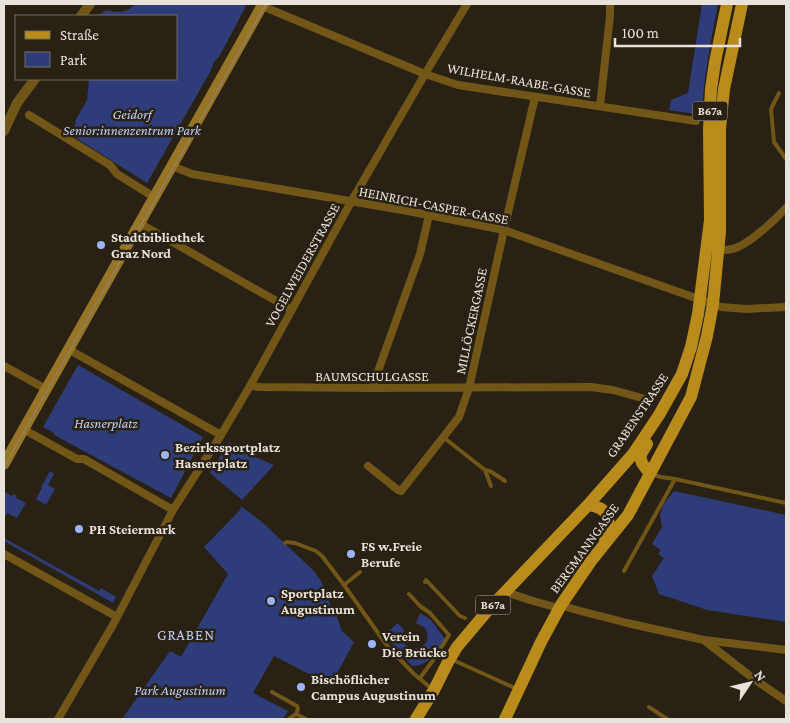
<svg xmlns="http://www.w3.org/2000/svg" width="790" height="723" viewBox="0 0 790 723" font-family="'Crimson Pro',serif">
<rect width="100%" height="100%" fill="#282114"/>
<!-- green -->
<path fill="#2e3d7a" d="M135 4H243L246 6 220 55 214 62 210 72 147 183 70 134 76 123 75 121 87 100 89 79H176V16H98L106 10C118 13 127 13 135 4Z
M702 4H718C711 41 703 78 702 115L669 110 671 100 688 93Z
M78 365 203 437 171 498 54 435V433L43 427Z
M229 442 243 452 274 465 242 500 210 473Z
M50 471 54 474 48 485 55 489 46 505 36 499 42 488 41 487Z
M4 491 12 496 14 494 17 496 16 498 26 503 17 518 7 513 4 519Z
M674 491 786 515V622L707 610 659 594 652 576 664 558 658 554 661 550 652 544 662 527 660 515 663 505Z
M241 506 262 522 314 571 321 581 333 611H335L342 631 354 642 334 679 325 676 319 679 274 656 253 693 288 711 283 719H122L170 651 181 657 228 574 204 547 240 510Z
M4 538 99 591 101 588 116 597 113 603 4 541Z
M420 613 431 620 445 639C436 652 430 666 412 666L384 635 398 623 404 630C394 658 441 651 424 627L416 623Z"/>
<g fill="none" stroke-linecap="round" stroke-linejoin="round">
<!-- service -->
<path stroke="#715617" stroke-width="4" d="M779 93 771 109 774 142 786 159
M443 437 485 470 491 486
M485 470 490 471 505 481
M652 474 661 477 675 479 786 503
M285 543 287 542 295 543 316 551 322 556 344 585
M624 571 675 479
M360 572 344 585 388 647 414 674 432 689
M425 582 426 580 460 616 465 618
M409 594 420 606 430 613 449 635 434 659 420 678
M453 660 517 689
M272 692 297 706 298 709 296 714
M649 707 667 719
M289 719 296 714 306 719"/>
<!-- minor -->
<path stroke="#715617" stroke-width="8" d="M262 6 425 74 458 85 696 121
M600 106 610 16V4
M29 115 110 165 117 174 154 197
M172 166 192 174 408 211 504 230 721 307 746 309 786 307
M139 223 292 310
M719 250C723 250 728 250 732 249 747 246 775 220 786 208
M68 349 221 435
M4 366 46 389
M250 386 260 387 372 388 591 387 613 390 642 398
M372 388 420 254 429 215
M23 429 77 459H84L173 510
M368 466 398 490 401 491 459 417 469 388 504 230 535 97
M4 554 117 617
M506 592 533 601 555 607 561 605 573 609 627 623 704 640 786 650
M705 641 754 679 786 701
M58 719 114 623 173 510 221 435 250 386 351 202 425 74 467 4"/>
<!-- tertiary -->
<path stroke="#715617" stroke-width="10" d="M81 16 90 4
M4 131 17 103 35 79"/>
<!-- secondary -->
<path stroke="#977426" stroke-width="11" d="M4 464 263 4"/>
<!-- primary -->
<path stroke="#b88b1b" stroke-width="12" d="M647 444 640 456 642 463 650 474
M588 505C612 508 611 522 605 541
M416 719 434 690 448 662 457 647 489 609 588 505 633 454 659 415 682 374 691 347 698 314 710 220 709 129 711 89 715 62 727 4
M505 719 541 642 561 605 591 561 628 515 691 397 707 336 713 304 720 232V129L724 89 742 4"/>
<!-- tram -->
<path stroke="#8e887d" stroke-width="1" d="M4 467 266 4"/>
</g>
<!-- markers -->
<g fill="#9db4fd" stroke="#282114" stroke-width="2">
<circle cx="101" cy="245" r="5"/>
<circle cx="165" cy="455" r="5"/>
<circle cx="79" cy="529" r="5"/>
<circle cx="351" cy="554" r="5"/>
<circle cx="271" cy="601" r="5"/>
<circle cx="372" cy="644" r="5"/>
<circle cx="301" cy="687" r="5"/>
</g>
<g text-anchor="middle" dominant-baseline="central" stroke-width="5" stroke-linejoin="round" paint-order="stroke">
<!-- shield labels -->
<g fill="#282114" stroke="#aea99f" stroke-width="1">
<rect x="692.5" y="101.5" width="35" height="19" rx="4"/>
<rect x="475.5" y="595.5" width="35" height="19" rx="4"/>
</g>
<g font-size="12" font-weight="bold" fill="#e8e3da">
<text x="710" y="111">B67a</text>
<text x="493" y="605">B67a</text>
</g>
<!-- street labels -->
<g font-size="14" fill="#e8e3da" stroke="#282114">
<text transform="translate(519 80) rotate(10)">WILHELM-RAABE-GASSE</text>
<text transform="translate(434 205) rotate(11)">HEINRICH-CASPER-GASSE</text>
<text transform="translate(302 265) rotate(-61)">VOGELWEIDERSTRASSE</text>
<text transform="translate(471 321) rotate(-78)">MILLÖCKERGASSE</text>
<text x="372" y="376">BAUMSCHULGASSE</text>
<text transform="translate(637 415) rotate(-56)">GRABENSTRASSE</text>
<text transform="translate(584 548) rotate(-54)">BERGMANNGASSE</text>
</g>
<!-- park labels -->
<g font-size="14" font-style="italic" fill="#bfcefa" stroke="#282114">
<text x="132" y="114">Geidorf<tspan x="132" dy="16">Senior:innenzentrum Park</tspan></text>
<text x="106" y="423">Hasnerplatz</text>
<text x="180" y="690">Park Augustinum</text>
</g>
<!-- poi labels -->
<g font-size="14" font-weight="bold" fill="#e8e3da" stroke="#282114" text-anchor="start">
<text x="111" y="237">Stadtbibliothek<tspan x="111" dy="16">Graz Nord</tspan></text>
<text x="175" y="447">Bezirkssportplatz<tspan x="175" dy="16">Hasnerplatz</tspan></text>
<text x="89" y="529">PH Steiermark</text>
<text x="361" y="546">FS w.Freie<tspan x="361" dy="16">Berufe</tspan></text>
<text x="281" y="593">Sportplatz<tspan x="281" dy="16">Augustinum</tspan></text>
<text x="382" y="636">Verein<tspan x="382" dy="16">Die Brücke</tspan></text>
<text x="311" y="679">Bischöflicher<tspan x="311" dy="16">Campus Augustinum</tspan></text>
</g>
<!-- neighbourhood labels -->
<g font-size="15" letter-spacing="1" fill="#bfcdf7" stroke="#282114">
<text x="186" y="635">GRABEN</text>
</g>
</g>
<!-- border -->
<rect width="790" height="723" fill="none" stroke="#e8e3da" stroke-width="10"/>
<!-- legend -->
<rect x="15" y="15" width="162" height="65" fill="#282114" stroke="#756f63"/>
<rect x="25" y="31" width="25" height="8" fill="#b88b1b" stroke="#756f63"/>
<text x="60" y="40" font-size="15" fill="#e8e3da">Straße</text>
<rect x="25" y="52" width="25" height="15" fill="#2e3d7a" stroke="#756f63"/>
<text x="60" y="65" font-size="15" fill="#e8e3da">Park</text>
<!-- north arrow -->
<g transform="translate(750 683) rotate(55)" stroke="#282114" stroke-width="4" paint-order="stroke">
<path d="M0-4L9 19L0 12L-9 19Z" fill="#e8e3da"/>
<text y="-8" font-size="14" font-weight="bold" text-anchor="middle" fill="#e8e3da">N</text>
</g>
<!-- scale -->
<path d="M615 38v8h125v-8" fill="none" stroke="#e8e3da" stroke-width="2.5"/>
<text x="622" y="38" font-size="15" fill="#e8e3da" stroke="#282114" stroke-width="4" paint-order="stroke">100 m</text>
</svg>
